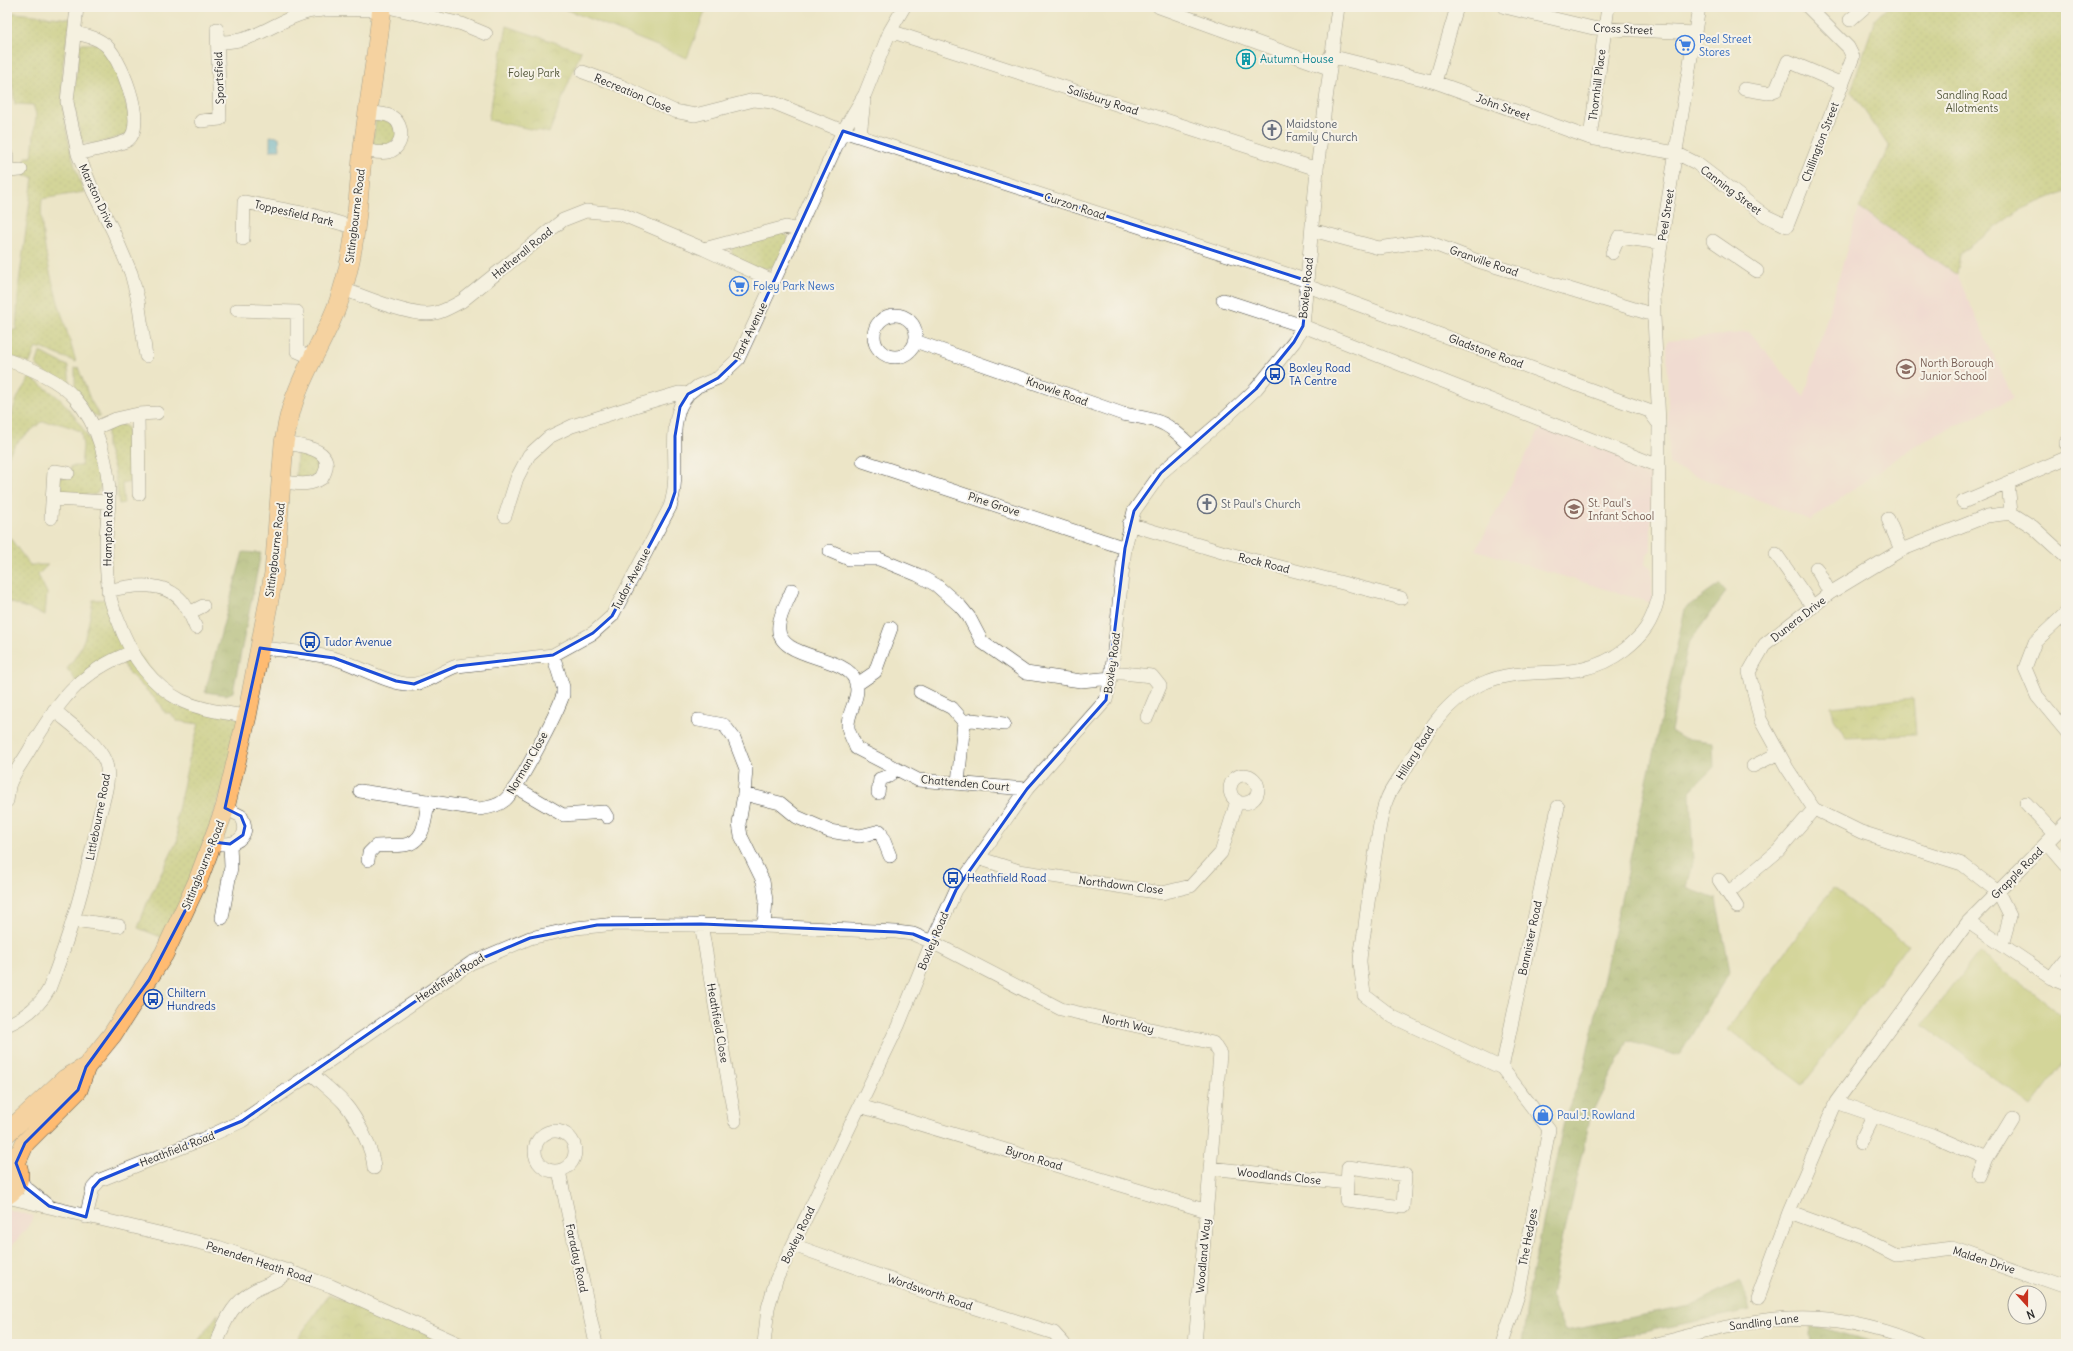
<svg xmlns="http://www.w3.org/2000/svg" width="2073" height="1351" viewBox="0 0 2073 1351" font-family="Delius,sans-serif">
<defs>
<pattern id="grass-dots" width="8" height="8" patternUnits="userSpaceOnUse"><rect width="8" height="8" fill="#b4c062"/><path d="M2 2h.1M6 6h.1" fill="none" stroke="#939c51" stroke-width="1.8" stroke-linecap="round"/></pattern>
<pattern id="forest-crowns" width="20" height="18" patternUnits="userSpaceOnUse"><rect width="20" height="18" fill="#8fa658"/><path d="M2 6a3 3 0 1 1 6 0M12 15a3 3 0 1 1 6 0" fill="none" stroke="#758749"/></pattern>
<pattern id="park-crowns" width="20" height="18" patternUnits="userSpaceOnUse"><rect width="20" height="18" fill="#b4c062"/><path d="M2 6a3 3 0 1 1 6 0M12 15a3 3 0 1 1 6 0" fill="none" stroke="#939c51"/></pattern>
</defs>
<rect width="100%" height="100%" fill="#f7f3e8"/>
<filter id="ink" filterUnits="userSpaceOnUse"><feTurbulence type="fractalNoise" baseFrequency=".025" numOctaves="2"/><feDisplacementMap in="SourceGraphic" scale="8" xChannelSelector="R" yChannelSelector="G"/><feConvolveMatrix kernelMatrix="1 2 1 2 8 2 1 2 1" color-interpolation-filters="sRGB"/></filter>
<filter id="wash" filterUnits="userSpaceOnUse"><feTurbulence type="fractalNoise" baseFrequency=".012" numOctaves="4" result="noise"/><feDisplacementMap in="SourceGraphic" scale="16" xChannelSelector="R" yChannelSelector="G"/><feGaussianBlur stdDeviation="0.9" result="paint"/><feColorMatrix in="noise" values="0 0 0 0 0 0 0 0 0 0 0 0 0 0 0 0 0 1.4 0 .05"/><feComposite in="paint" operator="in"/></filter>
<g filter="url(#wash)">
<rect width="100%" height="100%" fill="#ece5c7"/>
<!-- built -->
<path fill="#f4cfdd" d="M1859 208 1957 275 2013 398 1914 446 1810 520 1669 465 1667 341 1749 332 1804 397Z
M1542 426 1651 468V550L1646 555 1645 565 1652 568V603L1476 550Z
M7 1209 34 1216 27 1228 7 1251Z"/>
<!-- grass -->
<path fill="url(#grass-dots)" stroke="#707646" d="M1888 7H2066V191L2020 210 1960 254 1957 275 1859 208 1889 147 1851 91 1875 19Z
M7 12 71 19C67 39 62 60 62 80 62 119 70 157 84 192L42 199C37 247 63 315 76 362L41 348 35 349 30 363 7 355V330H16L19 282 33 177 24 176 26 157H32L36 114 33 105 15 104 7 46Z
M104 43 114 54 133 133 95 144 82 142 73 101 80 44Z
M376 119 393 122 398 136 389 147H372Z
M782 231 787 235 789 241C785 248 782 259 777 264 767 273 744 267 735 259 731 256 732 251 732 247Z
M40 352 68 366 71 393 36 365Z
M78 367 90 399 100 417 91 414 75 394V368Z
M30 377C39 384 51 391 60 399 76 415 118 475 95 495L58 493 57 482 60 478 70 476 71 466H81L83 446 81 432C68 425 56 422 41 422 32 431 17 440 11 451 2 465 17 487 7 499 7 466 4 430 17 399 20 391 26 384 30 377Z
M115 425H123L127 427 135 460 134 481 122 484 124 503 119 504 114 468 107 447V427Z
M299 451 313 452 322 464 317 477 298 478 296 475 297 454Z
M7 534 30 565H48L38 575 47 593 45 615 7 601Z
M110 599 125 638 172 695 247 716 171 941 138 928 147 903 178 839 176 819 189 759 199 724 177 721 170 713H165L161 705 128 672 119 657 77 682 67 669C86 644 87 631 93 600Z
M218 1314 216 1333 212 1344H196Z"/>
<!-- forest -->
<path fill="url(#forest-crowns)" stroke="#5d6842" d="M243 552 261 553 233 692 226 695 205 692Z
M1720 584 1726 592 1688 644 1671 731 1682 738 1713 742 1714 767 1690 791 1693 862 1687 888 1716 899 1730 971 1679 1056 1628 1041 1590 1119 1559 1253 1551 1296 1565 1330 1690 1306 1740 1281 1749 1310 1588 1344H1522L1529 1291 1564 1121 1584 1067 1685 609Z
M1809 1324 1881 1344H1811Z"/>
<!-- park -->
<path fill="url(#park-crowns)" stroke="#707646" d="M507 26 581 51 549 133 488 120Z
M1913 698 1916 735 1846 738 1834 718 1831 707Z
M329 1294 453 1344H294Z"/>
<!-- pitch -->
<path fill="#b4c062" stroke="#707646" d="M560 7H707L687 58Z
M1833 888 1908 944 1803 1085 1728 1029Z
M1979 952 2066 1018V1060L2031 1106 1923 1024Z"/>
<!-- water -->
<path fill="#59b0d5" stroke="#426e80" d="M270 136 279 137 280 150H270Z"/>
</g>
<g filter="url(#ink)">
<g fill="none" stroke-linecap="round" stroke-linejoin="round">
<defs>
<path id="minor" d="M77 7 67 102 78 154 93 191 113 231 131 273 138 300 146 356
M388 7 462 24 486 34
M1159 7 1328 68
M1505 7 1593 28 1695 33
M1850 20 1865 7
M890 31 1317 169
M74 33C84 35 95 37 103 43 120 54 148 125 128 140 121 145 88 151 78 154
M218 42C257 43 273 21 308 12 328 8 360 10 382 10
M1330 56 1435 82 1590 138 1676 153 1696 163 1766 216 1787 226 1853 57 1848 47 1808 7
M583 72 621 86 674 111 695 115 754 100 772 102 843 131 1308 281
M1435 82 1457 7
M1744 89 1768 93 1776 90 1788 61 1842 84
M201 121 220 119 217 29
M860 136 864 100
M1590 138 1608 7
M363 150C371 151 380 154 388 152 404 148 405 125 392 117 385 113 375 113 367 113
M7 156V171
M7 171 21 170
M1312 230 1379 248 1426 241 1478 261 1654 315
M243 239 244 202 312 215 356 228
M1713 241 1757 271
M704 249 773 281
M1612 253 1619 237 1661 243
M1307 286 1649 411 1659 424
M343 289C365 297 405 314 427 314 439 314 451 307 462 301L563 220 586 211 621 214 704 249 786 227 797 230
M1223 300 1303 326 1659 466
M237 310 297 312V351L313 358
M874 336a21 21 0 1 1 42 0a21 21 0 1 1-42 0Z
M915 341 1123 414C1160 421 1164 419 1192 447
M7 360C30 368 58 379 75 398 99 425 110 468 109 503 108 516 106 530 106 543 106 558 106 575 109 591 110 601 114 611 118 620 130 654 149 684 182 701 202 710 226 713 247 716
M138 414 139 494
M93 429 116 419 138 414 157 413
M2066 443V444
M863 461 1125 548
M282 482C296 483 309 487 322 478 339 449 303 446 284 443
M2008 483 2011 513
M53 499 109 502
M1963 502 2066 458
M505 516 517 478 529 455 549 437 572 426 635 406 679 393 688 394 698 386 718 378 738 359 843 131 865 94 890 31 904 7
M51 518 54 471 68 473
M1888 519 1901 550
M1129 524 1222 552 1401 598
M830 551 849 559H879L918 575 936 585 960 606 969 617 982 642 1026 673 1081 681 1111 678
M1776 554 1813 607
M1816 568 1830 593
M792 590C788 601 780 613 779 625 774 660 845 654 855 680 862 696 848 710 848 725 847 731 854 741 856 748L918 780 1027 789
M108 591C132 585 164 580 182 601 188 608 192 619 196 628
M189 613 203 606
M2066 613 2035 642 2025 668 2037 696 2066 731
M260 648C284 650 310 653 333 658 356 664 392 687 415 684 430 682 443 670 457 666L553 655 593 633 612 616 670 507C681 473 668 438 680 407 682 402 686 398 688 394
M1112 672 1152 676 1160 686 1147 717
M856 685 875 672 891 628
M920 692 952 708 964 722
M698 720 724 725 734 738 746 769 744 794
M1753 766 1779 753
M1230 789a14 14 0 1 1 28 0a14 14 0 1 1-28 0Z
M958 783 964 722 972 720 1004 724
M515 787 563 815 604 812 607 817
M360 791 479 809C488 808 498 806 505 800 518 789 557 713 563 695V687L553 655
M878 793 880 779 889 776 895 768
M7 801C8 796 8 788 10 783 15 771 24 760 30 749 57 703 80 671 132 652
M2026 803 2055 834
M2047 843 2066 865
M221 844C239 845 251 834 241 816L225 808
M978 858 1019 871 1162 893 1191 886 1221 853 1237 801
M368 860 369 853 376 846C385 845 395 846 404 845 426 842 425 818 428 801
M1719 880 1737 907
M1728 893 1778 851 1814 809
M222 918 231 867 230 844
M73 920 119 926
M1968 922 2051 978 2066 984
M701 924 735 1121
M764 926 766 900 763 881 741 836 739 824 744 794 780 803 797 817 829 831 860 836 880 831 890 856
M2002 945 2010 916 1998 892 1962 864 1861 832 1814 809 1787 768 1760 719 1749 672 1765 644 1830 593 1901 550 1987 516 2011 513 2033 527 2066 557
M2051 978 2066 958
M7 1025C25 1017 40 1006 49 989 71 933 87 876 99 817 103 801 112 777 105 761 97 742 69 723 54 710
M1502 1068 1558 807
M312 1074C323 1084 335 1093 344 1103 357 1118 373 1149 374 1168
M1836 1102 1932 1135 1987 1159
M860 1106 1207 1211
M535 1151a20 20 0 1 1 40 0a20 20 0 1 1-40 0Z
M1860 1143 1874 1115
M1348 1167 1405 1175 1403 1207 1346 1200Z
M1210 1168 1347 1183
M559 1171 596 1344
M1980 1176 1987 1159 2012 1118
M19 1177 25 1187 47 1205
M7 1197 218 1247 331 1286 459 1344
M1789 1212 1864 1239 1896 1255 1952 1248 2066 1288
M86 1217 93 1188 100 1180 203 1139 242 1121 471 963 530 938 576 928 616 924 764 926 896 932 913 934 932 942 1061 1009 1213 1043 1220 1054 1195 1344
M793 1245 931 1294 1054 1333 1064 1344
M1757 1299 1789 1212 1836 1102 1968 922 2066 823
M217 1344C223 1323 234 1301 255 1290 269 1283 278 1282 289 1270
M764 1344 768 1308 776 1280 898 1026 932 942 956 890 1027 789 1106 700 1111 678 1125 548 1134 511 1161 473 1224 419 1256 389 1294 342 1303 326 1317 169 1338 7
M1502 1344 1519 1292 1549 1129 1502 1068 1393 1017 1364 995C1363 984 1361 973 1360 962 1360 951 1364 937 1365 926 1368 900 1372 875 1376 849 1379 832 1380 815 1387 799 1391 788 1400 778 1406 768 1425 735 1444 701 1481 684 1531 661 1575 687 1624 650 1644 635 1652 622 1658 599L1659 424 1653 295 1699 7
M1657 1344C1730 1325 1794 1308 1869 1327 1886 1331 1903 1336 1918 1344"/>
<path id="highway" d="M7 1133 65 1079 86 1067 112 1035 164 954 197 883 225 808 247 716 274 573 284 443C287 426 290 409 297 393 310 358 333 325 343 288 357 243 358 195 363 148 369 101 377 54 382 7
M16 1163 25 1143 78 1090 86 1067
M7 1195C23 1185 23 1164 7 1154"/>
</defs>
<!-- minor casing -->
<use href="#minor" stroke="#484742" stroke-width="14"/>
<!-- highway casing -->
<use href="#highway" stroke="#484742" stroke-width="20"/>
<!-- minor -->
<use href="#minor" stroke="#fff" stroke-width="13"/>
<!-- highway -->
<use href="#highway" stroke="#ffbb71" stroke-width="19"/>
</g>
</g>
<!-- marked area -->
<path d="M0 0H2073V1351H0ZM843 131 1308 281 1303 326 1294 342 1256 389 1161 473 1134 511 1125 548 1106 700 1027 789 956 890 932 942 913 934 896 932 701 924 597 925 530 938 471 963 242 1121 100 1180 93 1188 86 1217 49 1206 25 1187 16 1163 25 1143 78 1090 86 1067 149 980 185 911 213 842 230 844 243 835 245 826 241 816 225 808 260 648 334 658 396 681 414 684 457 666 553 655 593 633 612 616 670 507 675 492V436L680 407 688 394 718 378 738 359Z" fill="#ece5c7" fill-opacity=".55" fill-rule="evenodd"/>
<path fill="none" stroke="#1d4ed8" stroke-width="3" stroke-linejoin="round" d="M843 131 1308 281 1303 326 1294 342 1256 389 1161 473 1134 511 1125 548 1106 700 1027 789 956 890 932 942 913 934 896 932 701 924 597 925 530 938 471 963 242 1121 100 1180 93 1188 86 1217 49 1206 25 1187 16 1163 25 1143 78 1090 86 1067 149 980 185 911 213 842 230 844 243 835 245 826 241 816 225 808 260 648 334 658 396 681 414 684 457 666 553 655 593 633 612 616 670 507 675 492V436L680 407 688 394 718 378 738 359Z"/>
<!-- icons -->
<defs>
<symbol id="supermarket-ring" viewBox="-11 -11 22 22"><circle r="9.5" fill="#f7f3e8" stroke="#3f7fe0" stroke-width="1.5"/><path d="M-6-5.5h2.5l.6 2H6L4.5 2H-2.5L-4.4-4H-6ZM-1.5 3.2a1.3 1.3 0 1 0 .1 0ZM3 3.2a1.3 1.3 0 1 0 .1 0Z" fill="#3f7fe0"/></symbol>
<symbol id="building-ring" viewBox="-11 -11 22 22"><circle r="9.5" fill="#f7f3e8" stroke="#0f9aa8" stroke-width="1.5"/><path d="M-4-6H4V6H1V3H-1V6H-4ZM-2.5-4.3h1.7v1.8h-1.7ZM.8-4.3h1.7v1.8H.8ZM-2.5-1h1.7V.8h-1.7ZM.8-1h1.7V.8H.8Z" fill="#0f9aa8"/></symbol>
<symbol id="church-ring" viewBox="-11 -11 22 22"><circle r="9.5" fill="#f7f3e8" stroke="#6b7280" stroke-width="1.5"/><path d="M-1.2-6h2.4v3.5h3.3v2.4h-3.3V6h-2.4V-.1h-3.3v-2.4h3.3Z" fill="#6b7280"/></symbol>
<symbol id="school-ring" viewBox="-11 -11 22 22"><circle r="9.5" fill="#f7f3e8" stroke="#8d6e63" stroke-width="1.5"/><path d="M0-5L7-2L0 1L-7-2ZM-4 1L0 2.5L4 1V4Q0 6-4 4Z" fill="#8d6e63"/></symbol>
<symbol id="bus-ring" viewBox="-11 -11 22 22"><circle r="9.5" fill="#f7f3e8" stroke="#1a4fb4" stroke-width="1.5"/><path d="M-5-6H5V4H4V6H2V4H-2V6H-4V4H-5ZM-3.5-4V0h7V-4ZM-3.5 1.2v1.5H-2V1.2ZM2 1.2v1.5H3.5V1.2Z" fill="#1a4fb4"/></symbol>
<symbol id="shop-ring" viewBox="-11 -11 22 22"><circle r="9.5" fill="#f7f3e8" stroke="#3f7fe0" stroke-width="1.5"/><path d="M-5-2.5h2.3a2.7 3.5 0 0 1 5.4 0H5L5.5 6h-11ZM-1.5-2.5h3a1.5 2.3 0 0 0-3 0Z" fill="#3f7fe0"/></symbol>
</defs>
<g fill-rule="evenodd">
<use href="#supermarket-ring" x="1674" y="34" width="22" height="22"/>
<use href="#building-ring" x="1235" y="48" width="22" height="22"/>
<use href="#church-ring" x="1261" y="119" width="22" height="22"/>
<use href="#supermarket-ring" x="728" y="275" width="22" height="22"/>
<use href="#school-ring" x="1895" y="358" width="22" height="22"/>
<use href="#bus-ring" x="1264" y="363" width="22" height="22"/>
<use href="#church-ring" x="1196" y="493" width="22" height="22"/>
<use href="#school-ring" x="1563" y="498" width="22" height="22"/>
<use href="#bus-ring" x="299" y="631" width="22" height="22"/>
<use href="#bus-ring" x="942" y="867" width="22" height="22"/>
<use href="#bus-ring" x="142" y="988" width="22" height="22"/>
<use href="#shop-ring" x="1532" y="1104" width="22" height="22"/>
</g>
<g text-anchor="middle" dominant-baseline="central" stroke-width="4" stroke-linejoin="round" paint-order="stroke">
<!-- street labels -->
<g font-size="11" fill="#2b2b2b" stroke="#f7f3e8">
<text transform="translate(1623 29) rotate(3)">Cross Street</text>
<text transform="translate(219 78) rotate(-92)">Sportsfield</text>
<text transform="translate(1597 85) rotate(-83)">Thornhill Place</text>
<text transform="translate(633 93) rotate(23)">Recreation Close</text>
<text transform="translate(1103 100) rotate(18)">Salisbury Road</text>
<text transform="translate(1503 107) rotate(20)">John Street</text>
<text transform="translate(1820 142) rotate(-69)">Chillington Street</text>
<text transform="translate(1731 190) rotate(37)">Canning Street</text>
<text transform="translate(97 196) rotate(65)">Marston Drive</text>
<text transform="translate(1075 206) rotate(18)">Curzon Road</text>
<text transform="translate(294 213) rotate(13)">Toppesfield Park</text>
<text transform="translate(1666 215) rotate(-81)">Peel Street</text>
<text transform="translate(355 216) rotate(-83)">Sittingbourne Road</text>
<text transform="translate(522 253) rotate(-39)">Hatherall Road</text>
<text transform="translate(1484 261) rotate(19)">Granville Road</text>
<text transform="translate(1306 288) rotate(-84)">Boxley Road</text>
<text transform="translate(750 331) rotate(-64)">Park Avenue</text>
<text transform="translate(1486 351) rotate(20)">Gladstone Road</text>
<text transform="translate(1057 391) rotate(20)">Knowle Road</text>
<text transform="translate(994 504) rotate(18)">Pine Grove</text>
<text transform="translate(108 529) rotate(-89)">Hampton Road</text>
<text transform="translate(275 550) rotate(-83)">Sittingbourne Road</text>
<text transform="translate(1264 563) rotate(14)">Rock Road</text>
<text transform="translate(631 579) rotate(-62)">Tudor Avenue</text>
<text transform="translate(1798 619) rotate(-38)">Dunera Drive</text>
<text transform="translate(1112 663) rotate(-82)">Boxley Road</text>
<text transform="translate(1415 753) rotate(-58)">Hillary Road</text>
<text transform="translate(527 763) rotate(-60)">Norman Close</text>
<text transform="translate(965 783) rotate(5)">Chattenden Court</text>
<text transform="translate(98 817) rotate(-79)">Littlebourne Road</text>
<text transform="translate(203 865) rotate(-68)">Sittingbourne Road</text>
<text transform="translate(2017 873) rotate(-45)">Grapple Road</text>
<text transform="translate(1121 885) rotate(7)">Northdown Close</text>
<text transform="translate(1530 938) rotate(-78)">Bannister Road</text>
<text transform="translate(933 941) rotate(-67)">Boxley Road</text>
<text transform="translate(450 978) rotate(-33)">Heathfield Road</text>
<text transform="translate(718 1023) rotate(80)">Heathfield Close</text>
<text transform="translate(1128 1024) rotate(12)">North Way</text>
<text transform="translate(177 1149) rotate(-21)">Heathfield Road</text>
<text transform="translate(1034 1158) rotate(17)">Byron Road</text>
<text transform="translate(1279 1176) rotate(6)">Woodlands Close</text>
<text transform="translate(798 1235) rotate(-64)">Boxley Road</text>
<text transform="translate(1528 1237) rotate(-79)">The Hedges</text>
<text transform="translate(1203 1256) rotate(-85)">Woodland Way</text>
<text transform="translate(577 1258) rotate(78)">Faraday Road</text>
<text transform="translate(1984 1260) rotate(18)">Malden Drive</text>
<text transform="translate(259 1262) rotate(18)">Penenden Heath Road</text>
<text transform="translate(930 1292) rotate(19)">Wordsworth Road</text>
<text transform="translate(1764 1322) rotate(-7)">Sandling Lane</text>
</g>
<!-- shop labels -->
<g font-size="11" fill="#366cbe" stroke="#f7f3e8" text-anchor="start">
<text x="1699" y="39">Peel Street<tspan x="1699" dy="13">Stores</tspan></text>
<text x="753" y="286">Foley Park News</text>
<text x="1557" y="1115">Paul J. Rowland</text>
</g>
<!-- culture labels -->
<g font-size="11" fill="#0d838f" stroke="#f7f3e8" text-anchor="start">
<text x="1260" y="59">Autumn House</text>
</g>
<!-- park labels -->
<g font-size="11" fill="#54583c" stroke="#f7f3e8">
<text x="534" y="73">Foley Park</text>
<text x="1972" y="95">Sandling Road<tspan x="1972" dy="13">Allotments</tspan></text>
</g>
<!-- worship labels -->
<g font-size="11" fill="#5b616d" stroke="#f7f3e8" text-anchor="start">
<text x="1286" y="124">Maidstone<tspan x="1286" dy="13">Family Church</tspan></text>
<text x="1221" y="504">St Paul's Church</text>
</g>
<!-- education labels -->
<g font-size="11" fill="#785e54" stroke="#f7f3e8" text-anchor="start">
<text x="1920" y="363">North Borough<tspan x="1920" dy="13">Junior School</tspan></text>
<text x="1588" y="503">St. Paul's<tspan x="1588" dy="13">Infant School</tspan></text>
</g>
<!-- transit labels -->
<g font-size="11" fill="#164399" stroke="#f7f3e8" text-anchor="start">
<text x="1289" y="368">Boxley Road<tspan x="1289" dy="13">TA Centre</tspan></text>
<text x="324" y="642">Tudor Avenue</text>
<text x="967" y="878">Heathfield Road</text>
<text x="167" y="993">Chiltern<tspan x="167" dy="13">Hundreds</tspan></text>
</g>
</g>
<!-- margin -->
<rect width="2073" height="1351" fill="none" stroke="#f7f3e8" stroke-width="24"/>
<!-- north arrow -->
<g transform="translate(2027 1305) rotate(159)"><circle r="19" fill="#f7f3e8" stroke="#a5a39c"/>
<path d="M0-3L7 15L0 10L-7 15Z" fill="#c8321e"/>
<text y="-6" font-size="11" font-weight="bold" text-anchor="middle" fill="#2b2b2b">N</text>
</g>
</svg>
